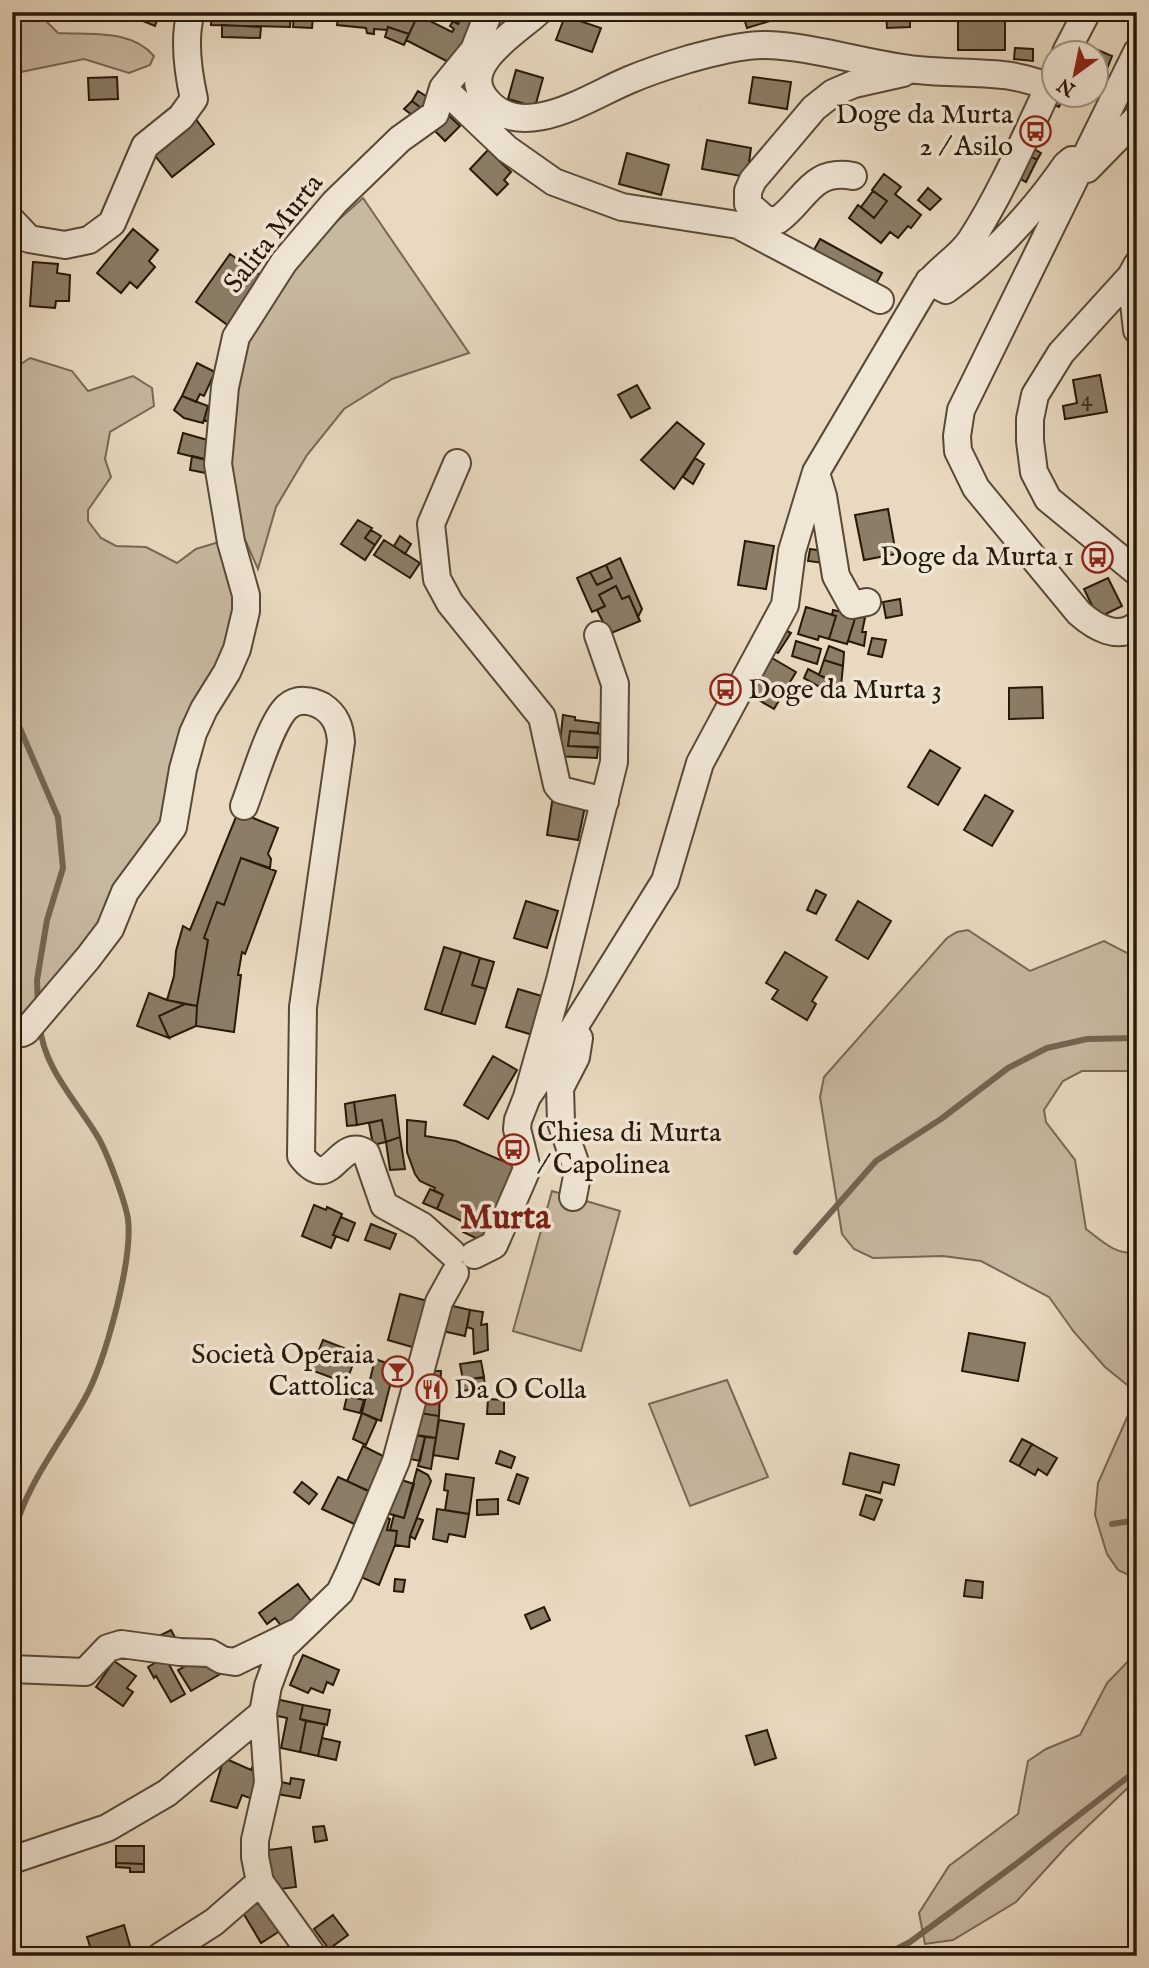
<svg xmlns="http://www.w3.org/2000/svg" width="1149" height="1968" viewBox="0 0 1149 1968" font-family="'IM FELL English',serif">
<rect width="100%" height="100%" fill="#e8d9c0"/>
<filter id="stains"><feTurbulence type="fractalNoise" baseFrequency=".00286" numOctaves="4"/><feColorMatrix values="0 0 0 0 .2 0 0 0 0 .09 0 0 0 0 .02 0 0 0 .5 -.17"/></filter>
<radialGradient id="worn" r=".72"><stop offset=".6" stop-color="#630" stop-opacity="0"/><stop offset="1" stop-color="#630" stop-opacity=".3"/></radialGradient>
<!-- green -->
<path fill="#c7b8a1" stroke="#776854" stroke-width="2" d="M12 12H42L44 19 58 33C90 35 131 29 154 56L150 65 129 73 84 59 16 73 12 76Z
M363 198 469 353 392 379 344 409 307 455 276 507 258 569 238 524 226 475 243 351 282 286 317 239Z
M30 358 72 371 88 391 133 376 152 388 154 406 110 432 105 459 111 477 88 510V521L101 538 116 546 146 547 177 563 196 549 222 541 238 619 162 825 103 922 27 1021 12 1022V370Z
M968 930 1030 971 1104 941 1137 958V1071H1082L1063 1081 1044 1110 1046 1122 1075 1160 1086 1229C1102 1241 1116 1256 1137 1252V1393L1105 1367 1074 1332 1049 1297 981 1261 943 1256 873 1258 854 1249 842 1234 820 1097 824 1077 947 938 957 932Z
M552 1191 620 1211 581 1351 513 1331Z
M727 1380 768 1477 690 1506 649 1404Z
M1137 1395V1579L1118 1570 1107 1554 1095 1515 1098 1483Z
M1137 1652V1779L1066 1847 1016 1902 953 1940 925 1944 919 1913 949 1866 1018 1814 1028 1761 1046 1749 1080 1735 1107 1683Z"/>
<g fill="none" stroke-linecap="round" stroke-linejoin="round">
<!-- stream -->
<path stroke="#736551" stroke-width="6" d="M12 710 58 817 63 868 47 920 37 980 38 1005
M796 1252 876 1161 941 1119 1008 1068 1047 1048 1087 1039 1137 1038
M1112 1524 1137 1520
M12 1542C22 1490 59 1445 84 1400 105 1363 133 1260 128 1219 125 1201 108 1155 99 1139 79 1104 43 1068 40 1026
M883 1956 910 1942 1016 1864 1137 1770"/>
</g>
<!-- building -->
<path fill="#8b7d68" stroke="#271908" stroke-width="2" d="M121 12H160L155 26 133 17 121 16Z
M212 12H291L290 27 211 25Z
M339 12H407L418 15 409 34 388 27 387 30 374 29V34L367 33 366 28 337 25Z
M441 12H455L451 20Z
M455 12H468L466 16 463 14 458 24 451 20Z
M742 12H789V15L747 28Z
M818 12H863V13L818 15Z
M886 12H910V27L887 28Z
M463 14 479 23 454 65 406 40 418 15 452 32 454 29 450 26 453 21 458 24Z
M294 15 313 16 312 28 293 27Z
M565 16 601 28 592 52 556 40Z
M958 21H1005V50H958Z
M222 25 261 27 260 38 222 37Z
M388 27 409 34 404 45 385 37Z
M1079 42 1112 56 1102 82 1096 80V52H1074Z
M1015 48 1033 49V61L1014 59Z
M516 70 543 78 535 107 508 99Z
M117 77 118 99 89 100 88 78Z
M753 77 791 82 787 109 749 103Z
M418 91 435 102 429 114 412 101Z
M1054 94H1065L1059 107 1047 102Z
M412 101 429 114 421 122 404 109Z
M444 111 460 126 445 141 430 126Z
M195 118 214 144 172 177 152 152Z
M707 140 751 148 747 177 702 169Z
M1027 145 1041 153 1037 160 1023 152Z
M488 150 511 172 504 180 508 184 497 195 470 169Z
M1023 152 1037 160 1026 182 1012 174Z
M627 153 669 165 661 195 619 184Z
M884 174 901 187 895 194 921 215 911 228 908 226 898 238 890 232 881 243 849 218 858 205 874 218 887 201 872 190Z
M928 188 941 199 930 210 918 200Z
M873 191 887 201 874 218 861 207Z
M133 229 158 250 149 261 155 267 137 288 130 282 121 293 97 273Z
M820 239 882 273 872 291 810 257Z
M230 254 267 280 233 329 196 302Z
M33 262 58 264 57 273 70 275 69 301H56L55 308 30 306Z
M197 363 215 372 204 396 200 394 196 402 182 396Z
M1100 375 1107 412 1065 419 1063 406 1077 403 1073 380Z
M637 385 650 408 631 418 618 395Z
M182 396 208 406 203 423 184 418 174 410Z
M208 406 222 411 219 425 204 420Z
M677 422 704 444 674 489 641 460Z
M183 433 218 443 214 462 178 453Z
M192 456 209 460 206 473 190 470Z
M695 458 704 464 693 484 683 477Z
M888 509 896 554 864 560 855 515Z
M358 520 372 528 365 538 375 545 365 560 341 544Z
M371 530 381 536 375 545 365 538Z
M400 536 411 544 405 554 394 546Z
M384 540 420 563 410 578 374 555Z
M745 541 774 546 766 589 738 585Z
M810 549 825 551 823 563 808 561Z
M620 558 642 609 638 617 629 596 622 599 616 586 599 595 605 606 592 612 577 578 590 572 597 585 612 578 606 565Z
M606 565 612 578 597 585 590 572Z
M1108 578 1122 606 1098 618 1084 589Z
M616 586 622 599 629 596 640 621 609 634 597 610 605 606 599 595Z
M900 599 902 615 886 618 883 602Z
M806 607 836 616 829 639 819 636 818 640 798 634Z
M833 610 856 615 847 644 829 639 836 616 832 615Z
M856 615 865 618 862 632H866L864 646 848 641Z
M783 629 791 633 778 653 770 649Z
M872 638 886 640 882 657 868 654Z
M796 641 821 649 817 664 792 656Z
M829 646 844 652 843 666 824 660Z
M772 658 796 672 774 709 750 695Z
M824 660 843 666 841 686 819 675Z
M808 669 841 686 836 696 804 678Z
M1042 687 1043 718 1009 719V688Z
M563 715 575 717V720L599 723 598 733 570 731 568 746 598 747 597 758 555 756 560 743Z
M570 731 602 734 601 748 568 746Z
M930 750 960 768 938 805 908 787Z
M985 795 1013 811 992 846 964 830Z
M553 796 586 802 578 840 547 835Z
M238 812 278 828 268 854 271 859 270 868 241 858 224 905 217 902 204 938 208 940 197 1006 167 1000 174 976 176 951 183 926 190 930Z
M241 858 276 871 245 954 242 952 238 975H241L234 1032 196 1026 197 1006 208 940 204 938 217 902 224 905Z
M816 890 826 895 816 914 807 910Z
M526 901 558 911 547 948 514 938Z
M858 901 891 921 868 959 836 940Z
M444 947 461 952 441 1014 425 1009Z
M461 952 480 958 472 985 486 989 475 1024 441 1014Z
M785 952 827 977 812 1001 816 1004 807 1020 772 999 778 990 766 983Z
M480 958 494 962 486 989 472 985Z
M518 989 545 997 533 1035 506 1027Z
M149 993 167 1000 185 1004 159 1016 169 1038 137 1026Z
M185 1004 197 1006 196 1026 169 1038 159 1016Z
M493 1056 517 1070 488 1119 464 1105Z
M395 1095 400 1137 386 1142 382 1120 357 1125 354 1102Z
M354 1102 357 1125 347 1126 345 1104Z
M382 1120 386 1142 373 1145 369 1123Z
M407 1120 426 1122 425 1136 456 1141 517 1167 482 1241 463 1232 466 1223 437 1209 443 1195 434 1190 435 1188 420 1181 415 1174 407 1152Z
M400 1137 405 1169 390 1170 386 1142Z
M430 1189 443 1195 437 1209 423 1203Z
M314 1205 326 1210 327 1207 342 1214 333 1235 336 1236 331 1248 302 1236Z
M341 1217 355 1223 348 1241 333 1235Z
M371 1224 396 1234 390 1249 365 1240Z
M400 1294 432 1302 419 1349 388 1340Z
M444 1304 470 1310 465 1336 438 1330Z
M470 1310 483 1312 481 1325 487 1324 488 1350 474 1354 473 1329 467 1327Z
M969 1333 1025 1343 1018 1381 962 1371Z
M323 1340 357 1353 346 1383 311 1370Z
M375 1359 395 1366 381 1421 362 1413Z
M481 1361 484 1377 463 1380 460 1364Z
M430 1371H441L439 1416 413 1412Z
M484 1377 485 1388 462 1391 460 1381Z
M347 1396 364 1400 360 1413 344 1409Z
M488 1399 504 1400V1414H487Z
M413 1412 439 1416 436 1438 410 1434Z
M362 1413 377 1420 366 1445 353 1439Z
M439 1420 464 1424 458 1459 433 1455Z
M410 1434 425 1437 420 1461 406 1458Z
M425 1437 436 1438 431 1469 418 1466Z
M1022 1439 1032 1444 1019 1466 1010 1461Z
M1032 1444 1057 1458 1047 1475 1038 1469 1035 1475 1019 1466Z
M363 1446 391 1460 374 1494 347 1481Z
M500 1451 515 1457 511 1468 496 1463Z
M850 1453 899 1465 894 1485 883 1482 880 1493 843 1484Z
M417 1469 428 1475 431 1481 410 1536 409 1547 395 1545 397 1531 390 1530 394 1515 404 1518Z
M446 1474 474 1478 469 1514 445 1510 448 1491 444 1490Z
M517 1474 528 1478 519 1504 508 1500Z
M338 1477 369 1491 354 1524 322 1509Z
M395 1478 414 1484 404 1518 383 1512Z
M302 1482 317 1494 309 1504 294 1492Z
M866 1495 882 1500 874 1520 860 1515Z
M498 1499V1514L477 1515V1500Z
M437 1509 469 1514 465 1537 449 1534 447 1542 433 1539Z
M377 1515 390 1519 387 1530 397 1531 395 1545 379 1585 352 1573Z
M417 1518 423 1520 415 1539 410 1536Z
M395 1579 405 1580 403 1592 394 1591Z
M966 1580 983 1582 982 1598 964 1596Z
M298 1584 314 1605 283 1628 275 1618 267 1624 259 1613Z
M544 1607 550 1620 531 1629 525 1615Z
M171 1630 177 1641 165 1647 159 1636Z
M303 1655 339 1670 333 1685 327 1682 323 1693 311 1688 308 1693 290 1685Z
M165 1657 185 1694 171 1702 156 1676 154 1678 148 1667Z
M198 1659 203 1667 214 1661 222 1673 191 1691 178 1670Z
M114 1661 136 1676 127 1688 133 1692 123 1706 96 1687Z
M276 1699 303 1705 300 1719 306 1721 300 1752 281 1748 287 1718 273 1715Z
M303 1705 330 1710 327 1725 300 1719Z
M306 1721 325 1724 318 1756 300 1752Z
M767 1730 776 1758 755 1765 746 1736Z
M322 1738 340 1742 336 1760 318 1756Z
M224 1758 251 1770 256 1759 258 1801 242 1795 237 1808 211 1801Z
M291 1778 304 1780 300 1798 271 1793 273 1780 290 1784Z
M324 1826 327 1840 315 1842 313 1827Z
M116 1846H144V1864L116 1863Z
M291 1847 296 1887 273 1890 268 1850Z
M116 1863 144 1864V1872H130V1868L116 1867Z
M265 1897 283 1929 261 1943 242 1911Z
M333 1915 348 1935 329 1949 314 1929Z
M124 1925 133 1956H93L87 1937Z"/>
<g fill="none" stroke-linecap="round" stroke-linejoin="round">
<defs>
<path id="minor" d="M538 12C518 31 460 64 484 97 519 146 590 96 629 80 648 72 669 65 689 59 711 53 744 44 767 45 818 47 868 65 918 70 947 73 975 72 1003 75 1019 76 1034 82 1049 86
M1066 52 1087 12
M1137 52 961 410 957 436 958 451 976 488 1079 613C1095 627 1118 641 1137 625
M443 88 507 149 554 182 622 207 738 225 880 300
M1087 169 1137 118
M853 176C811 168 805 201 778 220H766L748 204V191L753 180 814 108 833 93 854 84 903 73
M12 221 29 239 65 245 89 240 112 223 145 146 181 117 194 99C188 72 183 39 191 12
M1137 265 1131 276 1061 353 1035 395 1030 419V441L1034 472 1048 499 1137 572
M1131 276 1137 330
M929 281 946 290C994 255 1032 214 1066 165L1072 160
M457 463 431 524 437 579 450 603 542 717 557 785 561 790 605 801
M816 473 823 496 836 576 852 605 867 602
M244 806C253 783 270 723 287 707 297 698 311 700 322 706 336 715 340 727 341 742L303 1007 301 1156C332 1197 337 1135 366 1153L384 1205 422 1226 452 1253
M12 1033H22L26 1031 88 958 110 929 125 892 173 827 183 769 193 733 204 709 227 672 237 649 246 611V595L231 542 218 464 225 387 236 337 284 262 335 202 400 139 435 114 443 88 474 50 489 12
M527 1097 573 1029 665 881 700 763 785 605 792 551 816 472 926 286C939 268 959 258 971 240 1004 189 1028 130 1054 76
M573 1197 578 1171 561 1122 560 1088 576 1057 579 1038 573 1029
M474 1255 494 1245 527 1169 517 1129 518 1120 527 1097 560 980 614 762 615 684 598 635
M12 1669 85 1672 108 1648 121 1644 180 1652 210 1653 222 1660 235 1662 295 1633
M12 1860 107 1828 167 1793 263 1713
M161 1956 214 1922 260 1882
M313 1956 260 1882 255 1857V1840L268 1783 263 1713 268 1686 282 1648 340 1592 349 1573 396 1461 439 1302 455 1273"/>
</defs>
<!-- minor casing -->
<use href="#minor" stroke="#574936" stroke-width="30"/>
<!-- minor -->
<use href="#minor" stroke="#f0e6d6" stroke-width="26"/>
</g>
<!-- icons -->
<defs>
<symbol id="bus-ring" viewBox="-11 -11 22 22"><circle r="9.5" fill="#f0e6d6" stroke="#8f2418" stroke-width="1.5"/><path d="M-5-6H5V4H4V6H2V4H-2V6H-4V4H-5ZM-3.5-4V0h7V-4ZM-3.5 1.2v1.5H-2V1.2ZM2 1.2v1.5H3.5V1.2Z" fill="#8f2418"/></symbol>
<symbol id="bar-ring" viewBox="-11 -11 22 22"><circle r="9.5" fill="#f0e6d6" stroke="#8f2418" stroke-width="1.5"/><path d="M-6-5H6L.8 .8V4.5H3.5V6h-7V4.5H-.8V.8Z" fill="#8f2418"/></symbol>
<symbol id="restaurant-ring" viewBox="-11 -11 22 22"><circle r="9.5" fill="#f0e6d6" stroke="#8f2418" stroke-width="1.5"/><path d="M-5-6h1v4h1v-4h1v4h1v-4h1v5L-1.5 .5V6h-2V.5L-5-1ZM5-6V6H3V1.5H1.5Q1.5-4 5-6Z" fill="#8f2418"/></symbol>
</defs>
<g fill-rule="evenodd">
<use href="#bus-ring" x="1018" y="114" width="35" height="35"/>
<use href="#bus-ring" x="1080" y="540" width="35" height="35"/>
<use href="#bus-ring" x="708" y="672" width="35" height="35"/>
<use href="#bus-ring" x="496" y="1132" width="35" height="35"/>
<use href="#bar-ring" x="380" y="1354" width="35" height="35"/>
<use href="#restaurant-ring" x="414" y="1372" width="35" height="35"/>
</g>
<g text-anchor="middle" dominant-baseline="central" stroke-width="7" stroke-linejoin="round" paint-order="stroke">
<!-- number labels -->
<g font-size="24" fill="#403220">
<text x="1087" y="399">4</text>
</g>
<!-- poi labels -->
<g font-size="28" fill="#271908" stroke="#f0e6d6" text-anchor="end">
<text x="1013" y="115">Doge da Murta<tspan x="1013" dy="32">2 / Asilo</tspan></text>
<text x="1074" y="557">Doge da Murta 1</text>
<text x="748" y="690" text-anchor="start">Doge da Murta 3</text>
<text x="537" y="1133" text-anchor="start">Chiesa di Murta<tspan x="537" dy="32">/ Capolinea</tspan></text>
<text x="374" y="1355">Società Operaia<tspan x="374" dy="32">Cattolica</tspan></text>
<text x="454" y="1390" text-anchor="start">Da O Colla</text>
</g>
<!-- street labels -->
<g font-size="28" fill="#271908" stroke="#f0e6d6">
<text transform="translate(274 234) rotate(-52)">Salita Murta</text>
</g>
<!-- district labels -->
<g font-size="35" font-weight="bold" fill="#7a1f14" stroke="#f0e6d6">
<text x="505" y="1218">Murta</text>
</g>
</g>
<!-- margin -->
<rect width="1149" height="1968" fill="none" stroke="#e8d9c0" stroke-width="42"/>
<rect x="14" y="14" width="1121" height="1940" fill="none" stroke="#271908" stroke-width="3.5"/>
<rect x="21" y="21" width="1107" height="1926" fill="none" stroke="#271908" stroke-width="2"/>
<!-- north arrow -->
<g transform="translate(1075 74) rotate(213)"><circle r="33" fill="#f0e6d6" stroke="#a09484" stroke-width="2"/>
<path d="M0-5L12 26L0 18L-12 26Z" fill="#8f2418"/>
<text y="-10" font-size="19" font-weight="bold" text-anchor="middle" fill="#271908">N</text>
</g>
<rect width="100%" height="100%" filter="url(#stains)"/>
<rect width="100%" height="100%" fill="url(#worn)"/>
</svg>
